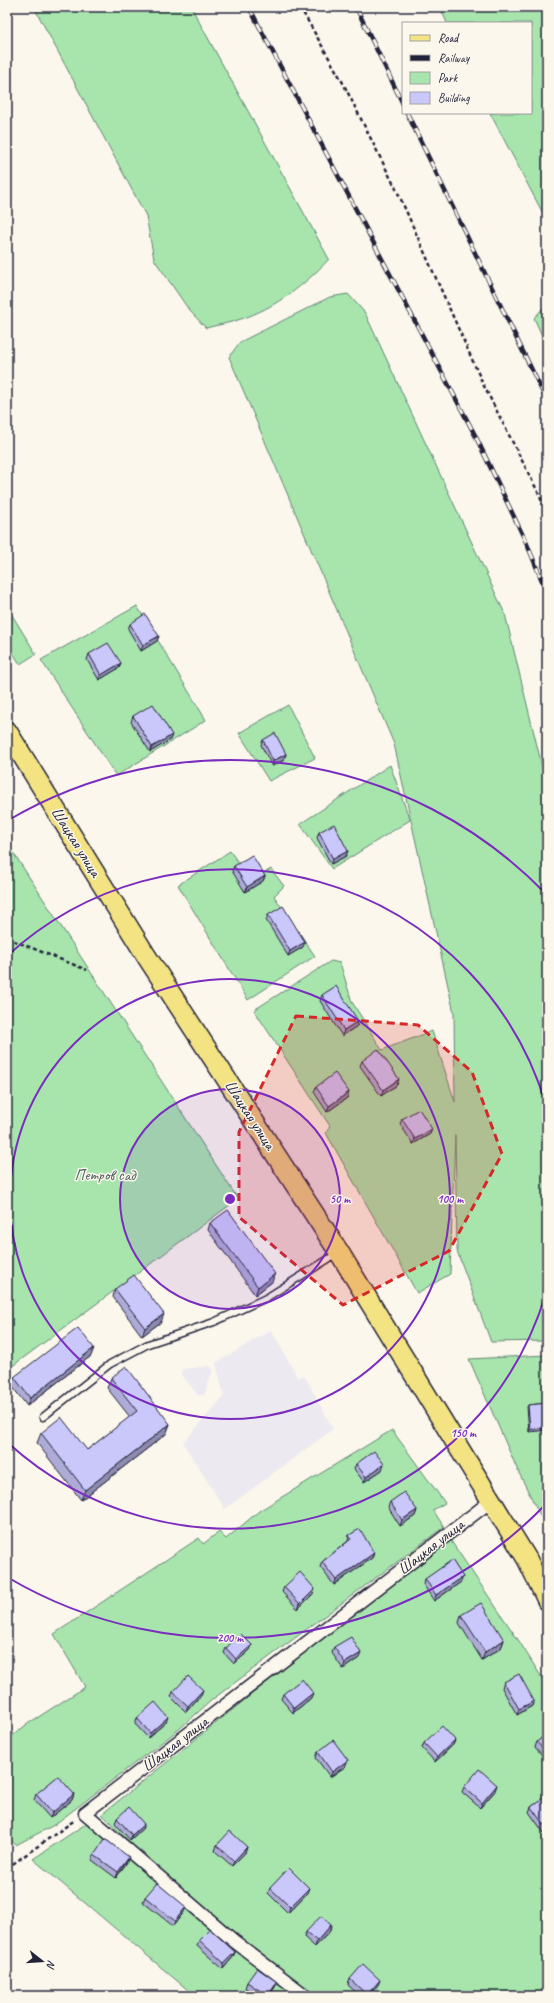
<svg xmlns="http://www.w3.org/2000/svg" width="554" height="2003" viewBox="0 0 554 2003" font-family="Caveat,sans-serif">
<rect width="100%" height="100%" fill="#fbf7ec"/>
<filter id="ink" filterUnits="userSpaceOnUse"><feTurbulence type="fractalNoise" baseFrequency=".025" numOctaves="2"/><feDisplacementMap in="SourceGraphic" scale="8" xChannelSelector="R" yChannelSelector="G"/><feConvolveMatrix kernelMatrix="1 2 1 2 8 2 1 2 1" color-interpolation-filters="sRGB"/></filter>
<g filter="url(#ink)">
<!-- built -->
<path fill="#ece9f0" d="M271 1330 298 1378 304 1375 333 1429 225 1509 183 1443 224 1396 216 1363Z
M210 1366 213 1370 204 1395H198L181 1374 183 1369Z"/>
<!-- green -->
<path fill="#a7e5ad" stroke="#648474" d="M34 7H191L329 259C305 285 275 308 241 319 230 323 217 325 206 328L189 310 154 259 146 216Z
M440 7H547V221L490 113H531V23H447Z
M348 294 365 313 505 614 547 787V1341L491 1342 457 1251 455 1135 450 1274 417 1293 326 1133 330 1126 254 1010 331 961 340 963 352 1002 382 1050 432 1031 455 1102 454 1013 394 744 229 357 240 342 330 297Z
M544 307 547 308V347L534 318Z
M137 606 206 720 116 776 41 660Z
M7 607 36 654 20 664 7 644Z
M288 705 315 758 269 781 239 733Z
M390 765 410 820 332 869 300 824Z
M7 843 238 1199 7 1370Z
M230 851 251 881 271 869 284 886 274 896 315 956 248 1000 178 885Z
M547 1355V1529L518 1471 469 1359Z
M392 1430 445 1503 433 1510 444 1527 213 1699 178 1730 54 1825 16 1845 7 1837V1740L26 1725 85 1687 54 1634 199 1538 203 1544 219 1532 226 1539 259 1511Z
M451 1541 519 1641 547 1686V1996H315L215 1919 152 1865 102 1814 341 1623Z
M87 1823 210 1927 302 1996H195L33 1859Z"/>
<g fill="none" stroke-linecap="round" stroke-linejoin="round">
<defs>
<path id="service" d="M43 1417 110 1364 148 1344 214 1322 266 1298 338 1253"/>
<path id="minor" d="M306 1996 234 1941 85 1813 491 1501"/>
<path id="primary" d="M7 731 147 957 339 1252 527 1559 547 1600"/>
</defs>
<!-- service casing -->
<use href="#service" stroke="#22223b" stroke-width="9"/>
<!-- minor casing -->
<use href="#minor" stroke="#22223b" stroke-width="15"/>
<!-- primary casing -->
<use href="#primary" stroke="#22223b" stroke-width="22"/>
<!-- path -->
<path stroke="#22223b" stroke-width="2.5" stroke-dasharray="4 3" stroke-linecap="butt" d="M300 7 342 81 399 195 483 384 539 494 547 515
M7 938 87 970
M7 1868 75 1820"/>
<!-- service -->
<use href="#service" stroke="#fbf7ec" stroke-width="6"/>
<!-- minor -->
<use href="#minor" stroke="#fbf7ec" stroke-width="12"/>
<!-- primary -->
<use href="#primary" stroke="#f4e382" stroke-width="19"/>
<defs>
<path id="rail" d="M249 7 475 435 527 544 547 593
M356 7 403 104
M407 113 547 401"/>
</defs>
<!-- rail casing -->
<use href="#rail" stroke="#22223b" stroke-width="4.5"/>
<!-- rail -->
<use href="#rail" stroke="#fbf7ec" stroke-width="3" stroke-dasharray="9" stroke-linecap="butt"/>
</g>
<!-- wall -->
<path fill="#aeabd7" stroke="#22223b" d="M130 624 159 636 157 641 141 651 128 629Z
M89 654 121 663 119 668 99 680 87 660Z
M133 716 170 740 150 752 131 722Z
M263 740 286 754 284 760 272 766 261 745Z
M319 832 346 856 331 864 317 838Z
M234 866 265 876 263 881 245 892 232 871Z
M268 915 303 947 288 956 266 920Z
M322 995 358 1021 357 1026 342 1036 320 1001Z
M362 1061 397 1085 381 1096 360 1066Z
M316 1087 349 1092 347 1098 327 1112 314 1092Z
M402 1119 432 1129 430 1134 413 1144 400 1124Z
M210 1223 272 1282 255 1295 208 1230Z
M115 1289 161 1322 142 1336 113 1297Z
M91 1356 27 1406 11 1385 14 1377Z
M111 1378 170 1424 166 1434 81 1500 37 1443 41 1433 87 1450 130 1417 107 1388Z
M547 1403 529 1432 527 1407 528 1405Z
M356 1464 382 1470 364 1482 354 1469Z
M545 1483H547V1500L544 1486Z
M390 1502 417 1510 415 1516 400 1526 388 1507Z
M349 1535 374 1553 372 1558 334 1585 320 1567 322 1562 348 1541Z
M425 1579 461 1582 434 1601 423 1584Z
M284 1587 313 1594 298 1609 282 1592Z
M461 1615 504 1640 501 1648 482 1660 459 1623Z
M252 1645 250 1650 234 1664 224 1653 226 1648Z
M334 1647 359 1658 343 1669 332 1653Z
M504 1682 534 1701 532 1706 517 1715 502 1688Z
M173 1692 201 1695 186 1712 171 1697Z
M283 1694 311 1698 293 1713 281 1699Z
M137 1718 166 1722 148 1738 135 1724Z
M547 1733V1761L535 1747 537 1742Z
M455 1740 453 1745 435 1762 422 1748 424 1743Z
M318 1752 346 1766 330 1777 316 1758Z
M464 1787 495 1791 480 1808 462 1792Z
M36 1794H74L72 1800 50 1818 34 1800Z
M547 1796V1831L544 1833 529 1812 531 1807Z
M117 1818 144 1824 142 1829 130 1840 115 1823Z
M217 1845 247 1847 245 1853 232 1866 215 1851Z
M94 1855 127 1862 116 1878 92 1860Z
M270 1888 307 1893 288 1913 268 1893Z
M145 1897 184 1912 173 1926 143 1902Z
M331 1925 330 1931 315 1947 304 1937 306 1932Z
M199 1940 235 1952 233 1957 223 1969 197 1946Z
M350 1979 378 1985 368 1996H360L348 1985Z
M247 1982 275 1987 269 1996H257L245 1988Z"/>
<!-- shaded-wall -->
<path fill="#8d8baf" stroke="#22223b" d="M159 636 157 641 141 651 143 645Z
M121 663 119 668 99 680 101 675Z
M172 735 170 740 150 752 152 747Z
M286 754 284 760 272 766 273 761Z
M348 851 346 856 331 864 333 859Z
M265 876 263 881 245 892 247 887Z
M305 942 303 947 288 956 290 951Z
M358 1021 357 1026 342 1036 344 1030Z
M399 1079 397 1085 381 1096 383 1090Z
M349 1092 347 1098 327 1112 329 1106Z
M432 1129 430 1134 413 1144 415 1139Z
M275 1274 272 1282 255 1295 258 1287Z
M164 1314 161 1322 142 1336 145 1328Z
M94 1348 91 1356 27 1406 30 1398Z
M170 1424 166 1434 81 1500 85 1490Z
M547 1428V1430L529 1432 530 1429Z
M384 1464 382 1470 364 1482 366 1477Z
M417 1510 415 1516 400 1526 402 1520Z
M374 1553 372 1558 334 1585 336 1580Z
M463 1577 461 1582 434 1601 436 1595Z
M315 1589 313 1594 298 1609 300 1604Z
M504 1640 501 1648 482 1660 485 1652Z
M252 1645 250 1650 234 1664 236 1659Z
M361 1653 359 1658 343 1669 345 1663Z
M203 1690 201 1695 186 1712 188 1706Z
M313 1693 311 1698 293 1713 294 1708Z
M534 1701 532 1706 517 1715 519 1709Z
M168 1717 166 1722 148 1738 150 1733Z
M455 1740 453 1745 435 1762 437 1757Z
M348 1760 346 1766 330 1777 332 1772Z
M497 1785 495 1791 480 1808 482 1803Z
M74 1794 72 1800 50 1818 52 1813Z
M144 1824 142 1829 130 1840 132 1835Z
M547 1827V1831L544 1833 546 1828Z
M247 1847 245 1853 232 1866 234 1861Z
M129 1857 127 1862 116 1878 118 1872Z
M309 1888 307 1893 288 1913 290 1907Z
M186 1907 184 1912 173 1926 175 1921Z
M331 1925 330 1931 315 1947 317 1941Z
M235 1952 233 1957 223 1969 224 1963Z
M380 1980 378 1985 368 1996H366L367 1995Z
M277 1982 275 1987 269 1996H268Z"/>
<!-- building -->
<path fill="#cac7fa" stroke="#22223b" d="M145 614 159 636 143 645 130 624Z
M108 643 121 663 101 675 89 654Z
M153 704 172 735 152 747 133 716Z
M275 733 286 754 273 761 263 740Z
M334 824 348 851 333 859 319 832Z
M252 855 265 876 247 887 234 866Z
M283 906 305 942 290 951 268 915Z
M336 986 358 1021 344 1030 322 995Z
M378 1049 399 1079 383 1090 362 1061Z
M335 1073 349 1092 329 1106 316 1087Z
M419 1109 432 1129 415 1139 402 1119Z
M228 1210 275 1274 258 1287 210 1223Z
M134 1275 164 1314 145 1328 115 1289Z
M78 1328 94 1348 30 1398 14 1377Z
M126 1366 170 1424 85 1490 41 1433 61 1417 87 1450 137 1411 111 1378Z
M547 1403V1428L530 1429 528 1405Z
M374 1451 384 1464 366 1477 356 1464Z
M545 1483H547V1492Z
M404 1492 417 1510 402 1520 390 1502Z
M360 1529 374 1553 336 1580 322 1562 351 1539 349 1535Z
M452 1560 463 1577 436 1595 425 1579Z
M300 1572 315 1589 300 1604 284 1587Z
M481 1603 504 1640 485 1652 461 1615Z
M241 1634 252 1645 236 1659 226 1648Z
M351 1637 361 1653 345 1663 334 1647Z
M519 1674 534 1701 519 1709 504 1682Z
M188 1676 203 1690 188 1706 173 1692Z
M302 1679 313 1693 294 1708 283 1694Z
M155 1702 168 1717 150 1733 137 1718Z
M442 1726 455 1740 437 1757 424 1743Z
M547 1733V1754L537 1742Z
M333 1740 348 1760 332 1772 318 1752Z
M479 1769 497 1785 482 1803 464 1787Z
M58 1776 74 1794 52 1813 36 1794Z
M547 1795V1827L546 1828 531 1807Z
M129 1807 144 1824 132 1835 117 1818Z
M230 1831 247 1847 234 1861 217 1845Z
M105 1839 129 1857 118 1872 94 1855Z
M289 1868 309 1888 290 1907 270 1888Z
M157 1883 186 1907 175 1921 145 1897Z
M321 1916 331 1925 317 1941 306 1932Z
M210 1929 235 1952 224 1963 199 1940Z
M363 1964 380 1980 367 1995 350 1979Z
M257 1968 277 1982 268 1996 247 1982Z"/>
</g>
<!-- marked area -->
<path fill="#d62828" fill-opacity="0.2" stroke="#d62828" stroke-width="3" stroke-dasharray="8 5" stroke-linejoin="round" d="M296 1016 418 1025 472 1072 502 1154 449 1251 343 1305 239 1217V1132Z"/>
<!-- distance rings -->
<circle cx="230" cy="1199" r="110" fill="#7b2cbf" fill-opacity=".12"/>
<g fill="none" stroke="#7b2cbf" stroke-width="2">
<circle cx="230" cy="1199" r="110"/>
<circle cx="230" cy="1199" r="220"/>
<path d="M546 1293A330 330 0 0 1 7 1442M7 956A330 330 0 0 1 546 1105"/>
<path d="M546 1504A439 439 0 0 1 7 1577M7 821A439 439 0 0 1 546 894"/>
</g>
<g text-anchor="middle" dominant-baseline="central" stroke-width="3" stroke-linejoin="round" paint-order="stroke">
<!-- street labels -->
<g font-size="16" fill="#22223b" stroke="#fbf7ec">
<text transform="translate(76 842) rotate(58)">Шацкая улица</text>
<text transform="translate(250 1115) rotate(57)">Шацкая улица</text>
<text transform="translate(431 1547) rotate(-38)">Шацкая улица</text>
<text transform="translate(175 1744) rotate(-38)">Шацкая улица</text>
</g>
<!-- park labels -->
<g font-size="16" fill="#4a5c5d" stroke="#fbf7ec">
<text x="105" y="1175">Петров сад</text>
</g>
</g>
<circle cx="230" cy="1199" r="6" fill="#7b2cbf" stroke="#fbf7ec" stroke-width="2"/>
<g font-size="12" text-anchor="middle" font-weight="bold" fill="#7b2cbf" stroke="#fbf7ec" stroke-width="3" stroke-linejoin="round" paint-order="stroke">
<text x="340" y="1203">50 m</text>
<text x="450" y="1203">100 m</text>
<text x="463" y="1437">150 m</text>
<text x="230" y="1642">200 m</text>
</g>
<!-- margin -->
<rect width="554" height="2003" fill="none" stroke="#fbf7ec" stroke-width="24"/>
<rect x="12" y="12" width="530" height="1979" fill="none" stroke="#22223b" stroke-width="1.5" filter="url(#ink)"/>
<!-- legend -->
<rect x="402" y="22" width="130" height="92" fill="#fbf7ec" stroke="#a4a2a5"/>
<rect x="410" y="35" width="20" height="6" fill="#f4e382" stroke="#a4a2a5"/>
<text x="438" y="42" font-size="12" fill="#22223b">Road</text>
<rect x="410" y="55" width="20" height="6" fill="#22223b" stroke="#a4a2a5"/>
<text x="438" y="62" font-size="12" fill="#22223b">Railway</text>
<rect x="410" y="72" width="20" height="12" fill="#a7e5ad" stroke="#a4a2a5"/>
<text x="438" y="82" font-size="12" fill="#22223b">Park</text>
<rect x="410" y="92" width="20" height="12" fill="#cac7fa" stroke="#a4a2a5"/>
<text x="438" y="102" font-size="12" fill="#22223b">Building</text>
<!-- north arrow -->
<g transform="translate(42 1961) rotate(107)" stroke="#fbf7ec" stroke-width="3" paint-order="stroke">
<path d="M0-3L7 15L0 10L-7 15Z" fill="#22223b"/>
<text y="-6" font-size="11" font-weight="bold" text-anchor="middle" fill="#22223b">N</text>
</g>
</svg>
